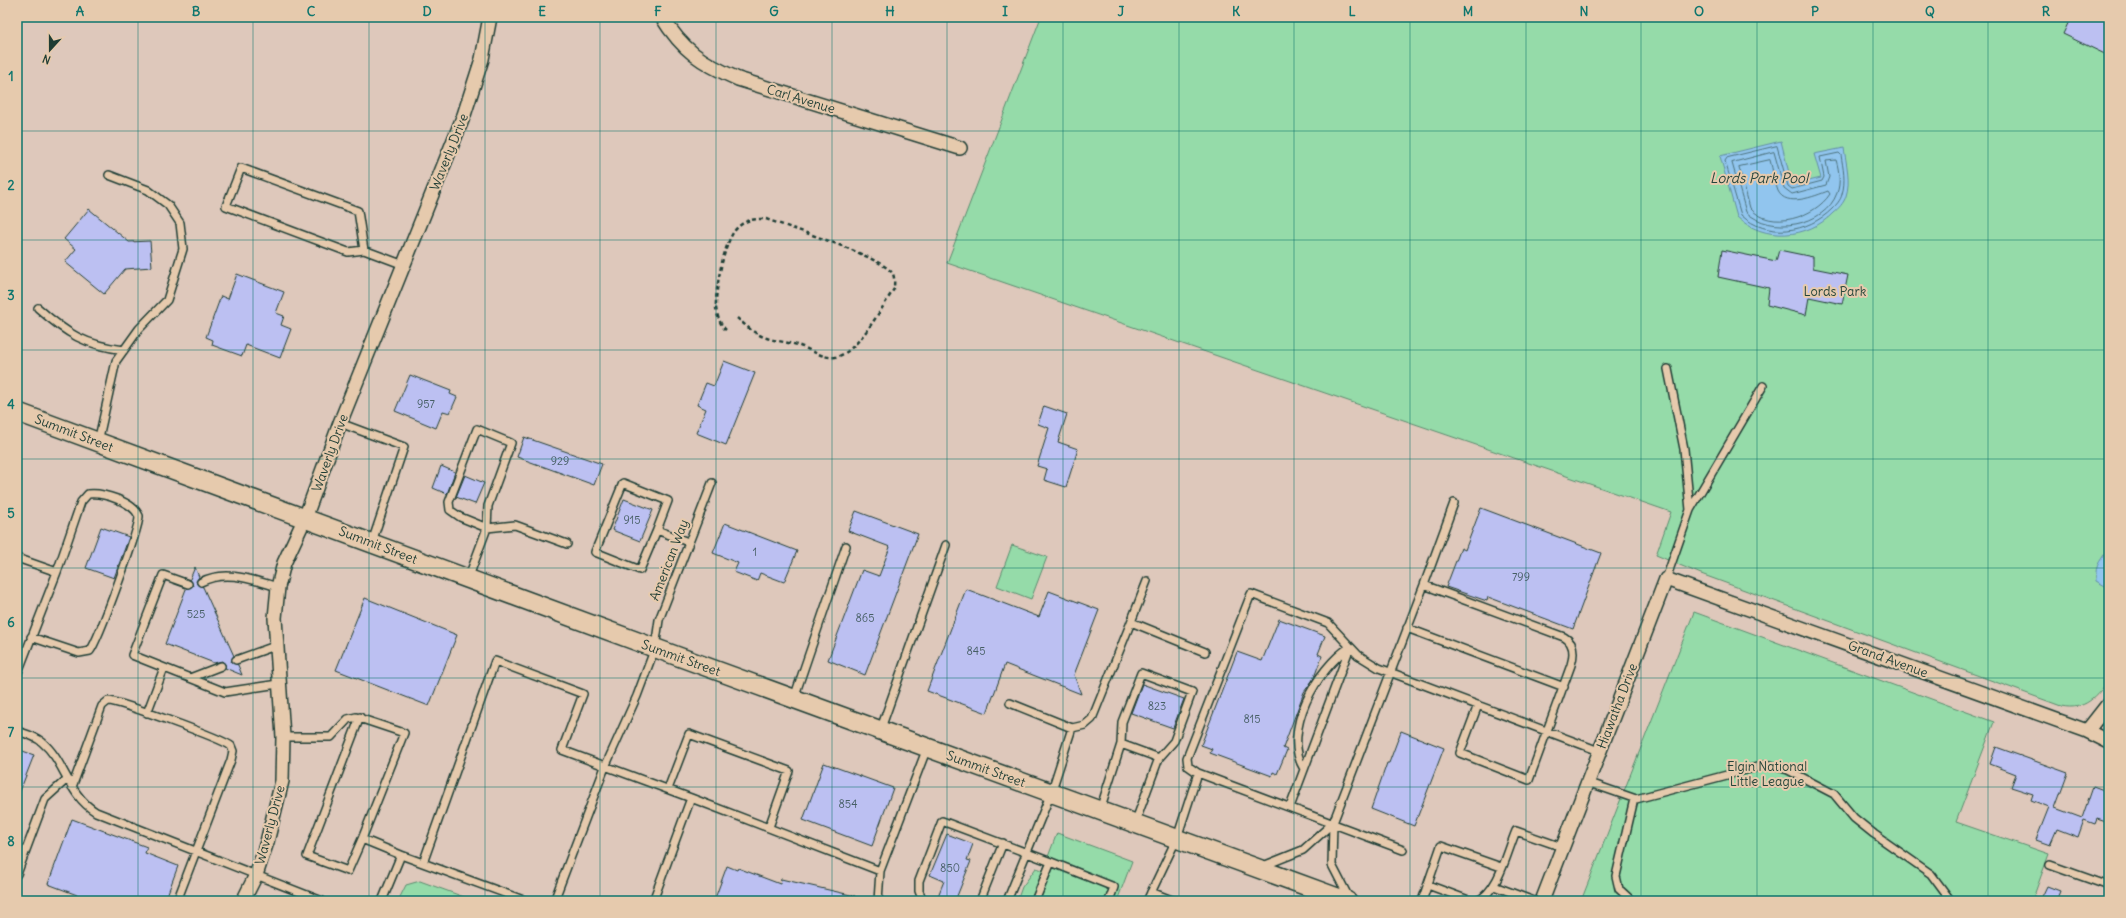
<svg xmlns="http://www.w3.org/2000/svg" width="2126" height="918" viewBox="0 0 2126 918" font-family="Delius,sans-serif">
<rect width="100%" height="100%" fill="#dec8bb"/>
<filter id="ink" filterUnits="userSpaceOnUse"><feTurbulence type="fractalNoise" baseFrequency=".025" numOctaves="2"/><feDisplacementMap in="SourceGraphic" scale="8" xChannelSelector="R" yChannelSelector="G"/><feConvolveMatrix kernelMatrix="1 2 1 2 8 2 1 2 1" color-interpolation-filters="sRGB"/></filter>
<g filter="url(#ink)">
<!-- green -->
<path fill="#95dba9" stroke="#5a8c6e" d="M1041 17H2109V680C2096 697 2085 711 2061 706L1701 574 1656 555 1671 512 947 263Z
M1012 545 1047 557 1031 599 997 586Z
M1694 612 1994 722 1956 822 2049 854 2032 901H1581Z
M1057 833 1132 861 1117 901H1017L1022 887 1036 868 1043 870Z
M420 881 475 901H398L406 885Z"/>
<!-- water -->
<path fill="#91c5ee" stroke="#638fa4" d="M1781 141 1792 185 1821 178 1814 154 1844 148C1846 163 1851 181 1846 196 1844 203 1838 209 1833 213 1808 239 1764 242 1737 217L1720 156Z
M2109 546V588L2096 581C2094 562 2103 560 2109 546Z"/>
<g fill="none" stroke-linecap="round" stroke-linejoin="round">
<!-- shore -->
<path stroke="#4d737e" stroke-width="1" d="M1777 146 1788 186 1792 189 1822 181 1824 177 1820 157 1839 153 1841 155C1843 168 1846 181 1842 194 1841 200 1836 205 1832 209 1808 233 1767 239 1741 215L1725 161 1727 158Z
M1774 152 1784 188 1792 194 1826 185 1829 177 1826 161 1836 160C1839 170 1841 183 1837 193 1825 227 1770 235 1746 212L1732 163Z
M1770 160C1773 170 1774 181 1778 191 1786 208 1815 196 1828 191L1830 194C1815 217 1771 232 1750 208L1739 167Z"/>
</g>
<!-- building -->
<path fill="#bcc0f2" stroke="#1f3d34" d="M2071 17H2109V56L2063 34Z
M89 209 129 242 150 241 152 267 125 269 104 294 65 262 76 249 64 239Z
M1722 250 1776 261 1779 250 1813 257V268L1848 275 1842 304 1809 297 1806 315 1767 305 1769 288 1718 277Z
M237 274 284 292 276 313 284 316 281 325 291 329 280 358 246 345 242 356 212 345 213 340 206 337 221 296 228 299Z
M724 361 755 373 726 445 696 433 706 409 697 405 706 383 714 386Z
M410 375 451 391 450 394 457 397 450 413 443 411 436 428 395 411Z
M1044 406 1067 414 1058 442 1078 449 1066 487 1044 480 1047 469 1037 466 1049 428 1038 424Z
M524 437 602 464 594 485 517 457Z
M441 466 455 472 447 494 433 488Z
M465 475 484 483 475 504 456 497Z
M624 499 653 510 640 541 612 530Z
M1481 508 1601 553 1573 629 1488 597 1487 601 1446 587 1461 548 1465 550Z
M856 511 918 534 865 675 828 660 862 570 879 576 890 547 848 531Z
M725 523 797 551 784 582 760 573 757 581 734 572 738 563 713 553Z
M101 527 129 537 114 578 86 568Z
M195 567 199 577 196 581 197 584 203 587 234 656 231 662 238 665 242 675 225 668V664L222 661 214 663 165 644 186 589 193 586 190 579Z
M966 589 1039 617 1049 591 1099 610 1074 675 1081 694 1005 664 987 713 927 691Z
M365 598 457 635 429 706 336 670Z
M1279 619 1325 636 1318 654 1322 656 1313 680 1304 692 1283 748 1287 750 1277 774 1273 772 1272 776 1210 753 1212 749 1201 745 1237 652 1262 661Z
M1142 684 1184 699 1173 728 1131 713Z
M1401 731 1444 748 1414 826 1371 809 1387 763H1389Z
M1996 747 2068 773 2055 808 2082 818 2093 786 2109 792V823L2097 819 2095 824 2084 820 2078 837 2057 829 2050 845 2036 840 2049 807 2031 800 2033 794 2011 787 2016 774 1990 764Z
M17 749 34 755 18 796H17Z
M824 763 893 788 872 846 803 820Z
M72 819 147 847 145 853 178 866 165 901H93L48 884Z
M947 834 973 844 967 860 971 861 955 901H936L944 881 930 875Z
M727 866 737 870 738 868 780 884 781 879 855 896 854 901H714Z
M2047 886 2060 891 2056 901H2040Z"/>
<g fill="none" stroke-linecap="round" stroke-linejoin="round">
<defs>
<path id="service" d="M364 250 358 211 241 168 226 206 348 252 364 250 404 265
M38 308C67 334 85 345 124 350
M1668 369 1684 449 1690 510
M340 423 404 447 372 542
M98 442 116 361 139 329 167 300 183 249 180 223 168 205 148 190 109 175
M657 530 640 570 595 552 623 483 668 501 657 530 688 542
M17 558 57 572 81 502 88 494C103 492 133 502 139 516 140 527 98 641 90 651L79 653 31 637
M468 579 487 528 488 506 511 443 477 429 449 502 450 510 460 517 487 528 515 525 567 544
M1666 579 1690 510 1763 386
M201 582C226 569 253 580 278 587
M188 584 163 575 132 655 225 692 278 684
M1424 585 1454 503
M1131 622 1147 581
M1407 628 1564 687
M236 660 275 646
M17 675 57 572
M190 678 221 666
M794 698 846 546
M1010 703 1072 728
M147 713 164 668
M360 717 307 856 348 871 362 839
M17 731C26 734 35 736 42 742 65 761 67 794 96 812L322 901
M880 731 946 545
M283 737H331L348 719 356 717 404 733 362 839 401 855 382 901
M1121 744 1159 758
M1304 769C1281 732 1317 668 1350 647
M1587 782 1636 799 1761 766 1770 765 1788 770 1834 794 1854 818 1874 834 1931 874 1951 901
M72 787 102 706 108 701C119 701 223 739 231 746L233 751 231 760 177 901
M668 789 689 734 789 771 769 827
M691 798 880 871 927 748
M1290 807 1350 647
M1100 810 1121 744 1122 722 1141 673 1192 692 1174 741 1159 758 1135 823
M1403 850 1198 773 1188 766 1187 758 1251 594 1328 623 1358 655 1379 668 1599 751
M401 855 526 901
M1051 862 1114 887 1109 901
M423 863 495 661 583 694 562 750 691 798 653 901
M2050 865 2109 886
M1263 866 1303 850 1333 823
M17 874 45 799 67 779
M1428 885 1471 901
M1494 886 1534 901
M1151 892 1174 901
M1349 898 1332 865 1333 823 1424 585 1564 637C1575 643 1574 655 1571 665L1529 780 1460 753 1478 705
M554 901 605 767 637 696 655 648 659 620 712 483
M878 901 880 871
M923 901 919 891V881L942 821 1051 862 1035 901
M980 901 1003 843
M1007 901 1051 793 1072 728 1085 725 1092 719 1131 622 1205 652
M1147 901 1177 838 1198 773
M1422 901 1441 846 1501 867
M1477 901C1499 891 1507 852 1516 831L1562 847
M1632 901 1619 889 1616 876 1634 799"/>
<path id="minor" d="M662 17C683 51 702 63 738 79L960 148
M2087 731 2109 703
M243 901 256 875 267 842 282 781 283 737 275 618 278 587 284 563 305 518 340 423 464 115 482 59 490 17
M1542 901 1666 579 2087 731 2109 742"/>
<path id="secondary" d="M17 412 655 648 1347 901"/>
</defs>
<!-- service casing -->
<use href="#service" stroke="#1f3d34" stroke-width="10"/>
<!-- minor casing -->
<use href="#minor" stroke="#1f3d34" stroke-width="16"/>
<!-- secondary casing -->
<use href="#secondary" stroke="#1f3d34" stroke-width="21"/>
<!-- path -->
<path stroke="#1f3d34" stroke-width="2.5" stroke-dasharray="4 3" stroke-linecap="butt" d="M726 330C720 325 717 315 716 308 715 290 724 240 737 228 746 219 754 219 766 219 790 228 882 256 893 274 895 279 894 284 894 289 882 307 857 354 835 357 823 359 808 348 797 345 784 341 768 341 756 333 749 329 743 323 737 318"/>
<!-- service -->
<use href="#service" stroke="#e6caad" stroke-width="7"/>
<!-- minor -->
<use href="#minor" stroke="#e6caad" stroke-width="13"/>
<!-- secondary -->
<use href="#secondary" stroke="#e6caad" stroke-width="18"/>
</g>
</g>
<!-- grid -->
<path fill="none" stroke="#0f766e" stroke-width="1" stroke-opacity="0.55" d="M138 17V901M253 17V901M369 17V901M485 17V901M600 17V901M716 17V901M832 17V901M947 17V901M1063 17V901M1179 17V901M1294 17V901M1410 17V901M1526 17V901M1641 17V901M1757 17V901M1873 17V901M1988 17V901M17 131H2109M17 240H2109M17 350H2109M17 459H2109M17 568H2109M17 678H2109M17 787H2109"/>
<g text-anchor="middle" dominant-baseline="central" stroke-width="4" stroke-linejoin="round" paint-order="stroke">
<!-- number labels -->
<g font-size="11" fill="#465e64">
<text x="426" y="404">957</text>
<text x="560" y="461">929</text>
<text x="632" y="520">915</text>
<text x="755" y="552">1</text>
<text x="1521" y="577">799</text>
<text x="196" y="614">525</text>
<text x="865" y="618">865</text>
<text x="976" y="651">845</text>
<text x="1157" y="706">823</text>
<text x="1252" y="719">815</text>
<text x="848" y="804">854</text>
<text x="950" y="868">850</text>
</g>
<!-- street labels -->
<g font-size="13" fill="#1f3d34" stroke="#e6caad">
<text transform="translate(801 99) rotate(17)">Carl Avenue</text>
<text transform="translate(449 152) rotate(-68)">Waverly Drive</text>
<text transform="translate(74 433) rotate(21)">Summit Street</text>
<text transform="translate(330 453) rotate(-70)">Waverly Drive</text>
<text transform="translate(378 545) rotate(21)">Summit Street</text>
<text transform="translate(669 560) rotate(-69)">American Way</text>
<text transform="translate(681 658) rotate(20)">Summit Street</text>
<text transform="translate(1888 659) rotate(20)">Grand Avenue</text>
<text transform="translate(1617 706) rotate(-69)">Hiawatha Drive</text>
<text transform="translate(986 769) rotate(20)">Summit Street</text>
<text transform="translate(270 825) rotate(-75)">Waverly Drive</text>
</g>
<!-- park labels -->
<g font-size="13" fill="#25453a" stroke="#e6caad">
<text x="1835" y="291">Lords Park</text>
<text x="1767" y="766">Elgin National<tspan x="1767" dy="15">Little League</tspan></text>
</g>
<!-- water labels -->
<g font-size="14" font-style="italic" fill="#25443d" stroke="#e6caad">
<text x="1759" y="178">Lords Park Pool</text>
</g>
</g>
<!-- margin -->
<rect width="2126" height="918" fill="none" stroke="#e6caad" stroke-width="44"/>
<!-- north arrow -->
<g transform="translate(50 50) rotate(201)" stroke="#e6caad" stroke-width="3" paint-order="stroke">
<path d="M0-3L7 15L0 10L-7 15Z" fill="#1f3d34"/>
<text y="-6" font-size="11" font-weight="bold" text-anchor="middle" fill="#1f3d34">N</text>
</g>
<rect x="22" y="22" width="2082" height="874" fill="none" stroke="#0f766e" stroke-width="1.5"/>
<g font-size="13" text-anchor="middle" font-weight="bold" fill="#0f766e">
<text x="80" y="16">A</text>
<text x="196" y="16">B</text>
<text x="311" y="16">C</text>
<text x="427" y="16">D</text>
<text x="542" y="16">E</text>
<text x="658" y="16">F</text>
<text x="774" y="16">G</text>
<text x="890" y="16">H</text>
<text x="1005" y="16">I</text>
<text x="1121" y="16">J</text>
<text x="1236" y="16">K</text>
<text x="1352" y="16">L</text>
<text x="1468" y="16">M</text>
<text x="1584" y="16">N</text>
<text x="1699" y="16">O</text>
<text x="1815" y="16">P</text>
<text x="1930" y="16">Q</text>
<text x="2046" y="16">R</text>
<text x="11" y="81">1</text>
<text x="11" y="190">2</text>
<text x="11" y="300">3</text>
<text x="11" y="409">4</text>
<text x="11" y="518">5</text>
<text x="11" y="627">6</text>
<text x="11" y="737">7</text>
<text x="11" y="846">8</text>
</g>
</svg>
